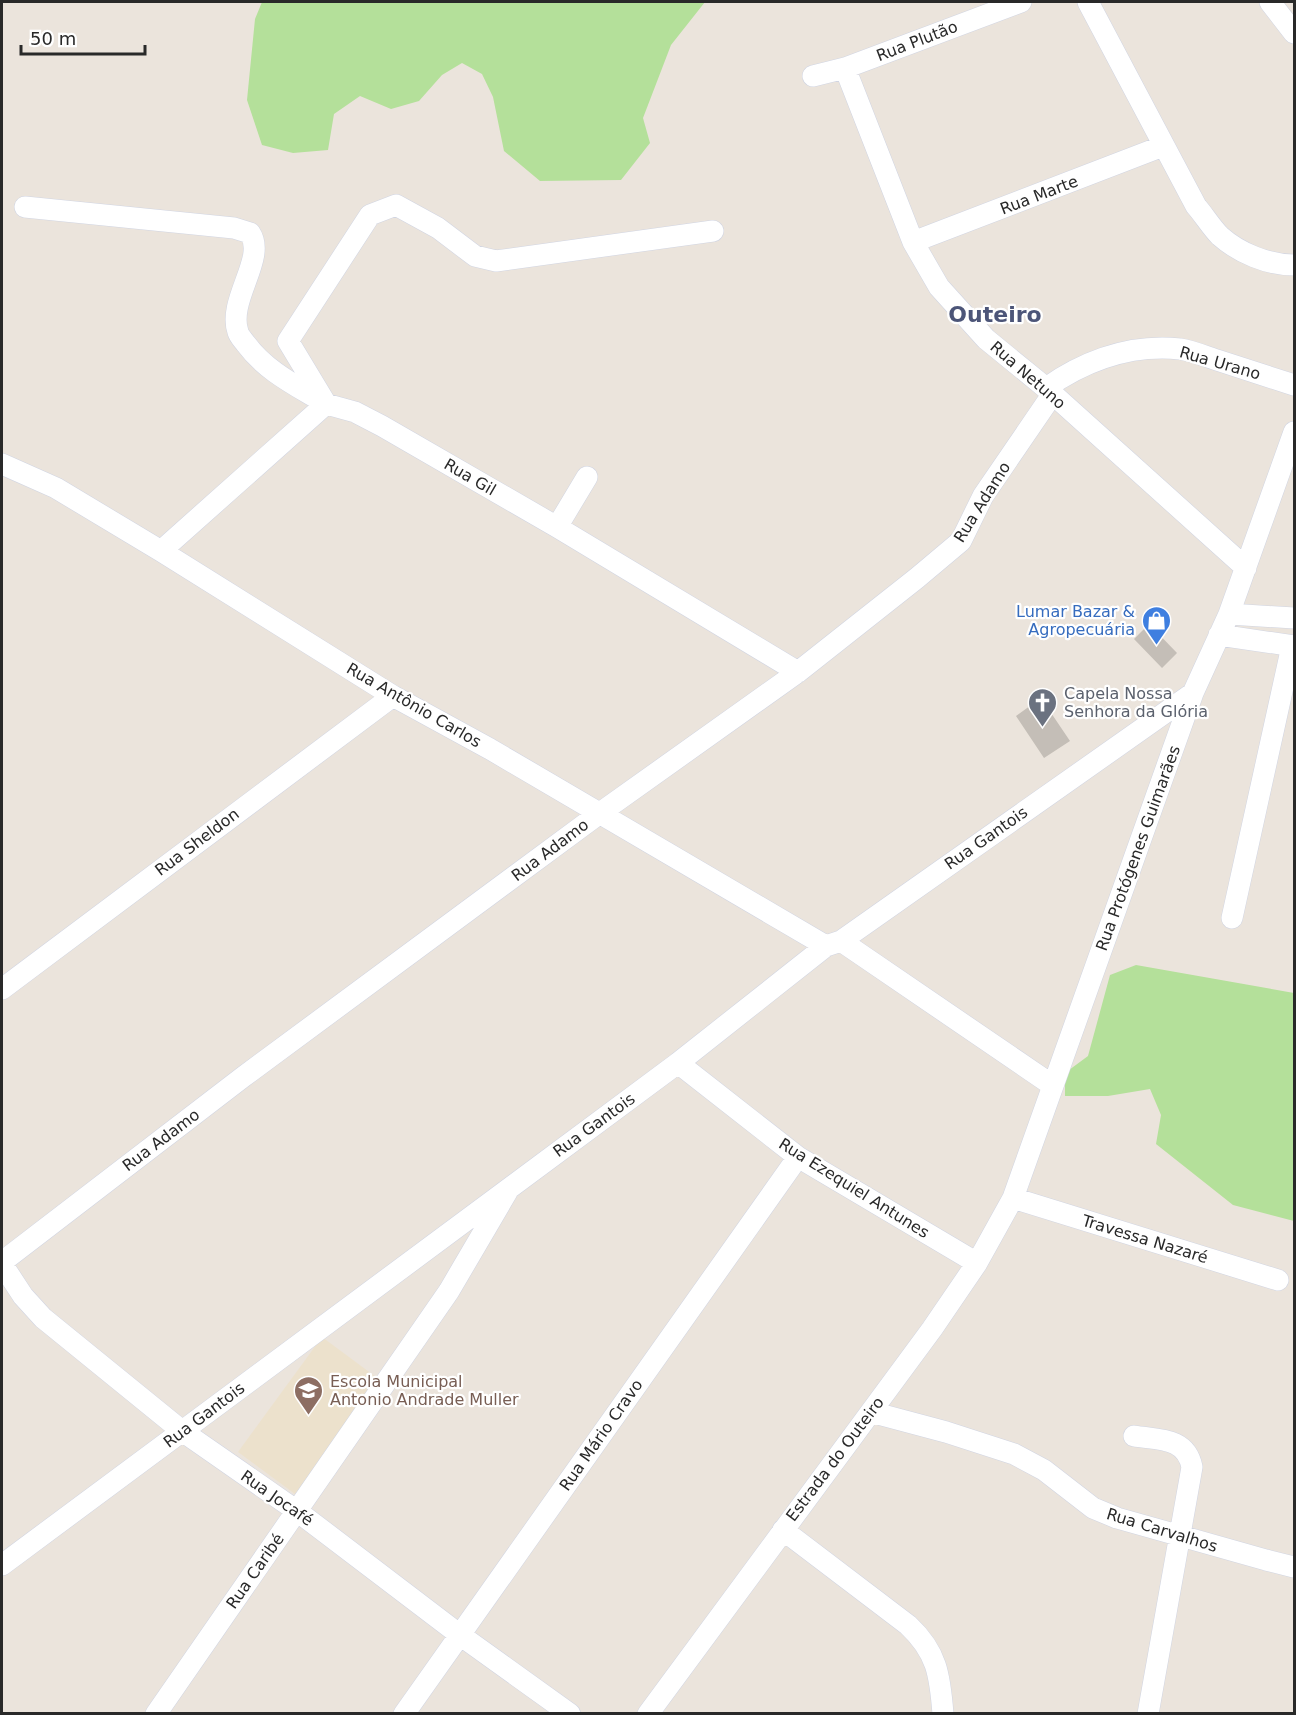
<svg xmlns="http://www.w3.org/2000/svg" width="1296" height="1715" viewBox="0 0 1296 1715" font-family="'DejaVu Sans',sans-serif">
<rect width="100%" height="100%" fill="#ebe4dc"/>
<!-- education -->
<path fill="#ece1cc" d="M322 1337 380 1380 295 1494 238 1452Z"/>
<!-- green -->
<path fill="#b4e09a" d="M262 2H705L671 45 643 118 650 143 621 180 540 181 504 151 493 97 482 74 462 63 442 75 419 101 391 109 360 96 334 114 328 150 293 153 262 145 247 100 255 19Z
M1136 965 1294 993V1221L1233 1205 1156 1144 1161 1115 1150 1089 1108 1096H1065V1073L1088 1056 1110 975Z"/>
<!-- building -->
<path fill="#c4beb7" d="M1149 624 1177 653 1162 668 1134 639Z
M1041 698 1070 741 1044 758 1016 716Z"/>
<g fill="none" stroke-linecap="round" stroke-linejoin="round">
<defs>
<path id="minor" d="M1088 2 1196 206C1204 215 1211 227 1220 236 1239 253 1268 265 1294 265
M1270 2 1294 33
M845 68 913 242 939 287 986 339 1046 388 1246 568
M813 76 845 68 1021 2
M25 207 234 228 250 233C267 258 227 300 238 332 239 336 243 340 246 344 266 371 295 385 323 402
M913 242 1163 146
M1046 388C1086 360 1130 344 1180 349 1193 351 1207 357 1220 361 1245 369 1270 377 1294 385
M326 404 288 341 370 215 396 205 438 228 475 256 496 261 713 231
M2 464 56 488 161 551 393 696 490 749 826 946
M557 527 587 477
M161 551 326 404 355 412 382 426 557 527 798 672
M1229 614 1294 618
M1219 635 1294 646
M1232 918 1292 646
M841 941 1052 1085
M2 989 393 696
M678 1063 798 1157 977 1263
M1013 1198 1278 1280
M2 1262 243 1077 600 813 798 672 917 578 961 541 983 496 1052 395
M2 1264 23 1296 43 1318 182 1431 297 1511 460 1635 570 1714
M871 1412 946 1432 1014 1454 1044 1470 1093 1508 1117 1518 1266 1560 1294 1567
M1134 1436C1159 1440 1186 1437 1192 1467L1148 1714
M783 1530 908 1625C937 1652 940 1675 943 1714
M2 1565 678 1063 826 946 841 941 1193 693
M156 1714 449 1291 507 1192
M404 1714 798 1157
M648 1714 932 1329 977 1263 1013 1198 1193 693 1229 614 1294 432"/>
</defs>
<!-- minor casing -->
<use href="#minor" stroke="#d1d5e2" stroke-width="22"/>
<!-- minor -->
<use href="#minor" stroke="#fff" stroke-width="21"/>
</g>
<!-- icons -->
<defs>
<symbol id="shop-pin" viewBox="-11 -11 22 30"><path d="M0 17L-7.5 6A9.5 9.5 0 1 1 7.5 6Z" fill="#3f7fe0" stroke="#fff"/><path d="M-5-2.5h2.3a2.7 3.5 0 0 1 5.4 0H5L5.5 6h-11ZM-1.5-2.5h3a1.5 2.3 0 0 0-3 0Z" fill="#fff"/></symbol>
<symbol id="church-pin" viewBox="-11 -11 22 30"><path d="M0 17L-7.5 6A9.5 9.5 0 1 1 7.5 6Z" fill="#6b7280" stroke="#fff"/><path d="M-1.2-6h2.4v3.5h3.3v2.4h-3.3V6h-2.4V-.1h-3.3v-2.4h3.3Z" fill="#fff"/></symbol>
<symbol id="school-pin" viewBox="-11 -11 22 30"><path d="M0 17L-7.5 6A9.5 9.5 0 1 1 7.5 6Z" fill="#8d6e63" stroke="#fff"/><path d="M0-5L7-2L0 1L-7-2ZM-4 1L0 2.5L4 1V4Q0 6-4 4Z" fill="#fff"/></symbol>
</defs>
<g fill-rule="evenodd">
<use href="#shop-pin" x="1140" y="604" width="33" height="45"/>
<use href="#church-pin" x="1026" y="686" width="33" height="45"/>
<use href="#school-pin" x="292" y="1374" width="33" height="45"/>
</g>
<g text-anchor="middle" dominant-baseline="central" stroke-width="4.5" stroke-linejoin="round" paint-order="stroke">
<!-- street labels -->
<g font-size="16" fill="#292929" stroke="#fff">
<text transform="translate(917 41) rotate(-21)">Rua Plutão</text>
<text transform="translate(1039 195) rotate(-21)">Rua Marte</text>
<text transform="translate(1220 363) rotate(16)">Rua Urano</text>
<text transform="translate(1028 375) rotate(41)">Rua Netuno</text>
<text transform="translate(470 477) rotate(30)">Rua Gil</text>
<text transform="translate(982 502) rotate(-58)">Rua Adamo</text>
<text transform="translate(414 705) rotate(30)">Rua Antônio Carlos</text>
<text transform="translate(986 838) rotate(-35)">Rua Gantois</text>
<text transform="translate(197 842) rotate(-37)">Rua Sheldon</text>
<text transform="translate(1138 848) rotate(-70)">Rua Protógenes Guimarães</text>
<text transform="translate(550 850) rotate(-37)">Rua Adamo</text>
<text transform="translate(594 1125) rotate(-36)">Rua Gantois</text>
<text transform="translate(161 1140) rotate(-37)">Rua Adamo</text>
<text transform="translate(854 1188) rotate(32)">Rua Ezequiel Antunes</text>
<text transform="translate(1145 1239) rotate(17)">Travessa Nazaré</text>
<text transform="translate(204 1415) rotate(-37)">Rua Gantois</text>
<text transform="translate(601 1435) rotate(-55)">Rua Mário Cravo</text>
<text transform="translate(835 1459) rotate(-53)">Estrada do Outeiro</text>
<text transform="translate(277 1498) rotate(35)">Rua Jocafé</text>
<text transform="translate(1162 1530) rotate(17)">Rua Carvalhos</text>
<text transform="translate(255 1571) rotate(-55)">Rua Caribé</text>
</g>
<!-- shop labels -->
<g font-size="16" fill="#366cbe" stroke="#fff" text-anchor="end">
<text x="1135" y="611">Lumar Bazar &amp;<tspan x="1135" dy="18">Agropecuária</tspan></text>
</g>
<!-- worship labels -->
<g font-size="16" fill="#5b616d" stroke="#fff" text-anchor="start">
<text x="1064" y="693">Capela Nossa<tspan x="1064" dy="18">Senhora da Glória</tspan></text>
</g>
<!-- education labels -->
<g font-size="16" fill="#785e54" stroke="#fff" text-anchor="start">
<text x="330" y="1381">Escola Municipal<tspan x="330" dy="18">Antonio Andrade Muller</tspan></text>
</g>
<!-- district labels -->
<g font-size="22" font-weight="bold" fill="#4c5578" stroke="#fff">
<text x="995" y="314">Outeiro</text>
</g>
</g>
<!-- border -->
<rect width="1296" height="1715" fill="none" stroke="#292929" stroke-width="6"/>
<!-- scale -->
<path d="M21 45v9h124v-9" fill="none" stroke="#292929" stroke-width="3"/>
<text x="30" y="45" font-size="18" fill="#292929" stroke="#ffffff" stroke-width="4.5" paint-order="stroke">50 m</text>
</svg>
